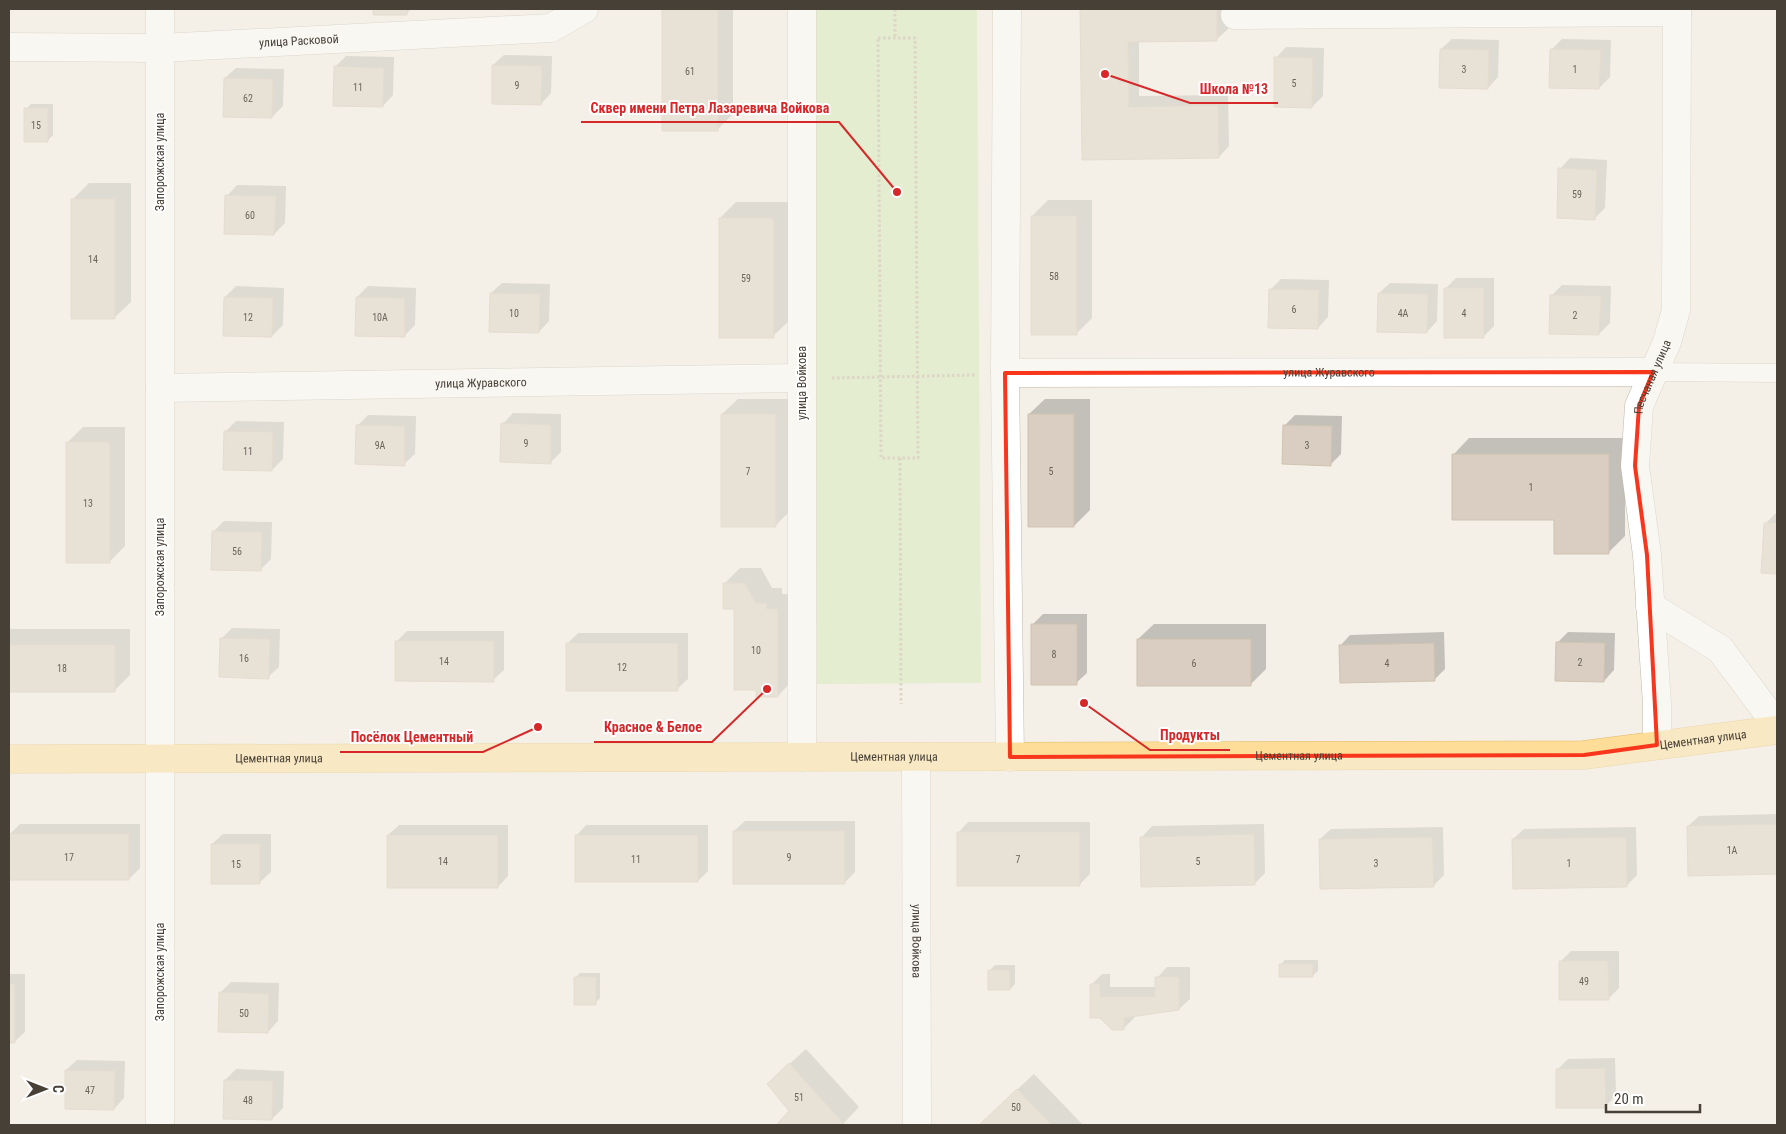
<svg xmlns="http://www.w3.org/2000/svg" width="1786" height="1134" viewBox="0 0 1786 1134" font-family="'Roboto Condensed',sans-serif">
<rect width="100%" height="100%" fill="#f4f0e8"/>
<!-- green -->
<path fill="#d1e8b2" d="M814 9H977L981 683 817 684Z"/>
<!-- shadow -->
<path fill="#0003" d="M374 9H411L407 13H374Z
M665 9H733V114L717 130 663 11Z
M1081 9H1227L1228 29 1217 39 1139 40V96L1228 95 1229 146 1219 157 1084 159Z
M1452 39 1499 40 1498 77 1488 88 1441 49Z
M1562 39 1611 40 1610 77 1599 88 1552 49Z
M1286 47 1324 48 1323 96 1312 107 1276 58Z
M504 55 552 56 551 93 541 104 493 65Z
M346 56 394 57 393 95 383 106 335 67Z
M236 68 284 69 283 106 272 117 225 78Z
M31 104H53V135L48 140 26 109Z
M1570 158 1607 160 1605 208 1595 218 1560 169Z
M89 183H131V302L115 317 73 199Z
M237 185 286 186 285 223 274 234 227 196Z
M1048 200H1092V318L1076 334 1032 216Z
M736 202H789V321L773 336 720 218Z
M1456 278H1494V326L1483 337 1446 288Z
M1281 279 1329 280 1328 317 1318 328 1270 290Z
M502 283 550 284 549 321 539 332 491 293Z
M1390 283 1438 284 1437 321 1427 332 1379 293Z
M1562 285 1611 286 1610 323 1599 334 1552 295Z
M236 286 284 288 283 325 272 336 225 297Z
M368 286 416 288 415 325 404 336 357 297Z
M738 399H791V510L775 526 722 414Z
M1045 399H1090V510L1074 526 1029 414Z
M513 413 561 414V452L550 463 503 424Z
M368 415 416 416 415 454 404 464 357 426Z
M1295 415 1342 416 1341 454 1331 464 1284 426Z
M236 421 284 422 283 459 272 470 225 432Z
M83 427H125V546L109 562 67 443Z
M1469 438H1625V536L1609 552 1555 519 1454 454Z
M1776 513 1777 572 1763 571 1766 523Z
M224 521 272 522 271 559 260 570 214 531Z
M740 568H761L772 588H782V594H793V680L778 696 757 689 735 608 724 584Z
M1043 614H1087V673L1076 683 1032 625Z
M1154 624H1266V669L1250 685 1138 639Z
M232 628 280 629 279 667 268 677 221 639Z
M10 629H130V675L114 691H9V631Z
M407 631H504V670L493 680 396 642Z
M1444 632 1445 669 1434 680 1340 646 1350 635Z
M1568 632 1615 633 1614 670 1604 681 1557 643Z
M578 633H688V679L677 689 567 644Z
M1777 814V873L1689 875 1688 826 1699 816Z
M745 821H855V872L844 883 734 831Z
M968 822H1090V874L1079 885 958 833Z
M20 824H140V868L129 879 9 835Z
M1264 824 1265 873 1255 883 1142 837 1152 826Z
M399 825H508V876L498 887 388 835Z
M586 825H708V871L698 881 576 836Z
M1443 827 1444 875 1433 886 1320 839 1331 829Z
M1636 827 1637 875 1626 886 1513 839 1524 829Z
M223 834H271V872L260 882 212 844Z
M1571 951H1619V988L1608 999 1560 962Z
M1285 960H1318V971L1312 976 1280 965Z
M995 965H1015V984L1010 989 990 970Z
M1167 967H1190V999L1179 1009 1134 1015V1018L1123 1029 1091 985 1102 974H1110V987H1157V978Z
M580 973H600V998L595 1003 575 978Z
M9 974H25V1032L14 1042H9Z
M231 982 279 983 278 1021 268 1032 220 993Z
M806 1049 859 1107 842 1125H777L791 1111 785 1068Z
M1615 1058 1616 1096 1605 1106 1557 1070 1568 1059Z
M77 1060 125 1061 124 1098 114 1109 66 1070Z
M236 1069 284 1071 283 1108 272 1119 225 1080Z
M1034 1074 1083 1125H980L994 1111Z"/>
<!-- building -->
<path fill="#d9cec1" stroke="#d0c3b1" d="M373 9H407V15H373Z
M1080 9H1217V41L1128 42 1129 107 1218 105 1219 158 1082 160Z
M662 10H718V131H662Z
M1440 49 1489 50 1488 89 1439 88Z
M1550 49 1601 50 1599 89 1549 88Z
M1274 57 1313 58 1312 108 1274 107Z
M492 65 542 66 541 105 492 104Z
M334 66 384 68 383 107 333 106Z
M224 78 273 79 272 118 223 117Z
M24 108H48V142H24Z
M1558 168 1597 170 1595 220 1557 218Z
M225 195 276 196 274 235 224 234Z
M71 199H115V319H71Z
M1031 216H1077V335H1031Z
M719 218H774V338H719Z
M1444 288H1484V338H1444Z
M1269 289 1319 290 1318 329 1268 328Z
M490 293 540 294 539 333 489 332Z
M1378 293 1428 294 1427 333 1377 332Z
M1550 295 1601 296 1599 335 1549 334Z
M224 297 273 298 272 337 223 336Z
M356 297 405 298V337L355 336Z
M721 414H776V527H721Z
M1028 414H1074V527H1028Z
M501 423 551 425V464L500 462Z
M356 425 405 426V466L355 464Z
M1283 425 1332 426 1331 466 1282 464Z
M224 431 273 432 272 471 223 470Z
M66 442H110V563H66Z
M1452 454H1609V554H1554V520H1452Z
M1764 523H1777V574L1761 573Z
M212 531 262 532 261 571 211 570Z
M723 583H745L756 603H767V609H778V697H756V690H734V609H723Z
M1031 624H1077V685H1031Z
M220 638 270 639 269 679 219 677Z
M1137 639H1251V686H1137Z
M395 641H494V682L395 681Z
M1556 642 1605 643 1604 682 1555 681Z
M566 643H678V691H566Z
M1434 643 1435 681 1340 683 1339 645Z
M9 645H115V692H9Z
M1777 824V874L1688 876 1687 826Z
M733 831H845V884H733Z
M957 832H1080V886H957Z
M9 834H129V880H9Z
M1254 834 1255 885 1141 887 1140 837Z
M387 835H498V888H387Z
M575 835H698V882H575Z
M1432 837 1434 887 1320 889 1319 839Z
M1626 837 1627 887 1513 889 1512 839Z
M211 844H260V884H211Z
M1559 961H1608L1609 1000H1559Z
M1279 964H1313V977H1279Z
M988 970H1010V990H988Z
M574 977H596V1005H574Z
M1155 977H1179V1010L1124 1018V1030H1112L1100 1018H1090V984H1100V997H1155Z
M9 984H15V1043H9Z
M219 992 269 994 268 1033 218 1032Z
M789 1063 844 1124 843 1125H776L789 1111 767 1084Z
M1605 1068 1606 1108H1556V1069Z
M65 1070 115 1071 114 1110 65 1109Z
M224 1080 273 1081 272 1120 223 1119Z
M1017 1089 1052 1125H979Z"/>
<g fill="none" stroke-linecap="round" stroke-linejoin="round">
<defs>
<path id="lane" d="M1653 372 1777 373"/>
<g id="street">
<path d="M802 9V757"/>
<path d="M1007 9 1005 373 1010 757"/>
<path d="M1235 15 1677 12"/>
<path id="s1" d="M9 47 160 48 551 28 584 9"/>
<path id="s2" d="M1005 373 1653 372"/>
<path id="s3" d="M160 388 802 378"/>
<path d="M1650 606 1720 649 1777 725"/>
<path id="s4" d="M1657 745V704L1647 555 1635 466 1639 406 1667 342 1676 310 1677 9"/>
<path id="s5" d="M916 757 917 1125"/>
<path d="M160 1125V9"/>
</g>
<g id="primary">
<path id="s6" d="M9 759 1584 755 1777 730"/>
</g>
</defs>
<!-- lane casing -->
<use href="#lane" stroke="#bfb8ab" stroke-width="19"/>
<!-- street casing -->
<use href="#street" stroke="#bfb8ab" stroke-width="29"/>
<!-- primary casing -->
<use href="#primary" stroke="#e3ba68" stroke-width="29"/>
<!-- path -->
<path stroke="#c1b39c" stroke-width="3" stroke-dasharray="2.5 2.5" stroke-linecap="butt" d="M895 9V38
M878 38H915L918 458H881Z
M832 378 976 375
M900 458 901 704"/>
<!-- lane -->
<use href="#lane" stroke="#fff" stroke-width="18"/>
<!-- street -->
<use href="#street" stroke="#fff" stroke-width="28"/>
<!-- primary -->
<use href="#primary" stroke="#fddd98" stroke-width="28"/>
</g>
<!-- marked area -->
<path d="M0 0H1786V1134H0ZM1653 372 1639 406 1635 466 1647 555 1657 745 1584 755 1010 757 1005 373Z" fill="#f4f0e8" fill-opacity=".55" fill-rule="evenodd"/>
<path fill="none" stroke="#f7361c" stroke-width="4" stroke-linejoin="round" d="M1653 372 1639 406 1635 466 1647 555 1657 745 1584 755 1010 757 1005 373Z"/>
<g text-anchor="middle" dominant-baseline="central" stroke-width="4" stroke-linejoin="round" paint-order="stroke">
<!-- number labels -->
<g font-size="10" fill="#6c645a">
<text x="1464" y="69">3</text>
<text x="1575" y="69">1</text>
<text x="690" y="71">61</text>
<text x="1294" y="83">5</text>
<text x="517" y="85">9</text>
<text x="358" y="87">11</text>
<text x="248" y="98">62</text>
<text x="36" y="125">15</text>
<text x="1577" y="194">59</text>
<text x="250" y="215">60</text>
<text x="93" y="259">14</text>
<text x="1054" y="276">58</text>
<text x="746" y="278">59</text>
<text x="1294" y="309">6</text>
<text x="514" y="313">10</text>
<text x="1403" y="313">4А</text>
<text x="1464" y="313">4</text>
<text x="1575" y="315">2</text>
<text x="248" y="317">12</text>
<text x="380" y="317">10А</text>
<text x="526" y="443">9</text>
<text x="380" y="445">9А</text>
<text x="1307" y="445">3</text>
<text x="248" y="451">11</text>
<text x="748" y="471">7</text>
<text x="1051" y="471">5</text>
<text x="1531" y="487">1</text>
<text x="88" y="503">13</text>
<text x="237" y="551">56</text>
<text x="756" y="650">10</text>
<text x="1054" y="654">8</text>
<text x="244" y="658">16</text>
<text x="444" y="661">14</text>
<text x="1580" y="662">2</text>
<text x="1194" y="663">6</text>
<text x="1387" y="663">4</text>
<text x="622" y="667">12</text>
<text x="62" y="668">18</text>
<text x="1732" y="850">1А</text>
<text x="69" y="857">17</text>
<text x="789" y="857">9</text>
<text x="636" y="859">11</text>
<text x="1018" y="859">7</text>
<text x="443" y="861">14</text>
<text x="1198" y="861">5</text>
<text x="1376" y="863">3</text>
<text x="1569" y="863">1</text>
<text x="236" y="864">15</text>
<text x="1584" y="981">49</text>
<text x="244" y="1013">50</text>
<text x="90" y="1090">47</text>
<text x="799" y="1097">51</text>
<text x="248" y="1100">48</text>
<text x="1016" y="1107">50</text>
</g>
<!-- street labels -->
<g font-size="12" fill="#474037" stroke="#fff">
<text stroke="none"><textPath href="#s1" startOffset="290">улица Расковой</textPath></text>
<text transform="translate(160 162) rotate(-90)">Запорожская улица</text>
<text stroke="none"><textPath href="#s2" startOffset="324">улица Журавского</textPath></text>
<text stroke="none"><textPath href="#s4" startOffset="372">Песчаная улица</textPath></text>
<text stroke="none"><textPath href="#s3" startOffset="321">улица Журавского</textPath></text>
<text transform="translate(802 383) rotate(-90)">улица Войкова</text>
<text transform="translate(160 567) rotate(-90)">Запорожская улица</text>
<text stroke="none"><textPath href="#s6" startOffset="1695">Цементная улица</textPath></text>
<text stroke="none"><textPath href="#s6" startOffset="1290">Цементная улица</textPath></text>
<text stroke="none"><textPath href="#s6" startOffset="885">Цементная улица</textPath></text>
<text stroke="none"><textPath href="#s6" startOffset="270">Цементная улица</textPath></text>
<text stroke="none"><textPath href="#s5" startOffset="184">улица Войкова</textPath></text>
<text transform="translate(160 972) rotate(-90)">Запорожская улица</text>
</g>
</g>
<!-- callouts -->
<path fill="none" stroke="#d62828" stroke-width="2" d="M1105 74L1190 103H1278M897 192L839 122H581M767 689L712 742H594M1084 703L1150 750H1230M538 727L483 752H340"/>
<g fill="#d62828" stroke="#fff" stroke-width="2">
<circle cx="1105" cy="74" r="5"/>
<circle cx="897" cy="192" r="5"/>
<circle cx="767" cy="689" r="5"/>
<circle cx="1084" cy="703" r="5"/>
<circle cx="538" cy="727" r="5"/>
</g>
<g font-size="14" text-anchor="middle" font-weight="bold" fill="#d62828" stroke="#fff" stroke-width="4" stroke-linejoin="round" paint-order="stroke">
<text x="1234" y="94">Школа №13</text>
<text x="710" y="113">Сквер имени Петра Лазаревича Войкова</text>
<text x="653" y="732">Красное &amp; Белое</text>
<text x="1190" y="740">Продукты</text>
<text x="412" y="742">Посёлок Цементный</text>
</g>
<!-- border -->
<rect width="1786" height="1134" fill="none" stroke="#474037" stroke-width="20"/>
<!-- north arrow -->
<g transform="translate(45 1089) rotate(90)" stroke="#ffffff" stroke-width="4" paint-order="stroke">
<path d="M0-4L9 19L0 12L-9 19Z" fill="#474037"/>
<text y="-8" font-size="14" font-weight="bold" text-anchor="middle" fill="#474037">С</text>
</g>
<!-- scale -->
<path d="M1606 1104v8h94v-8" fill="none" stroke="#474037" stroke-width="2.5"/>
<text x="1614" y="1104" font-size="15" fill="#474037" stroke="#ffffff" stroke-width="4" paint-order="stroke">20 m</text>
</svg>
